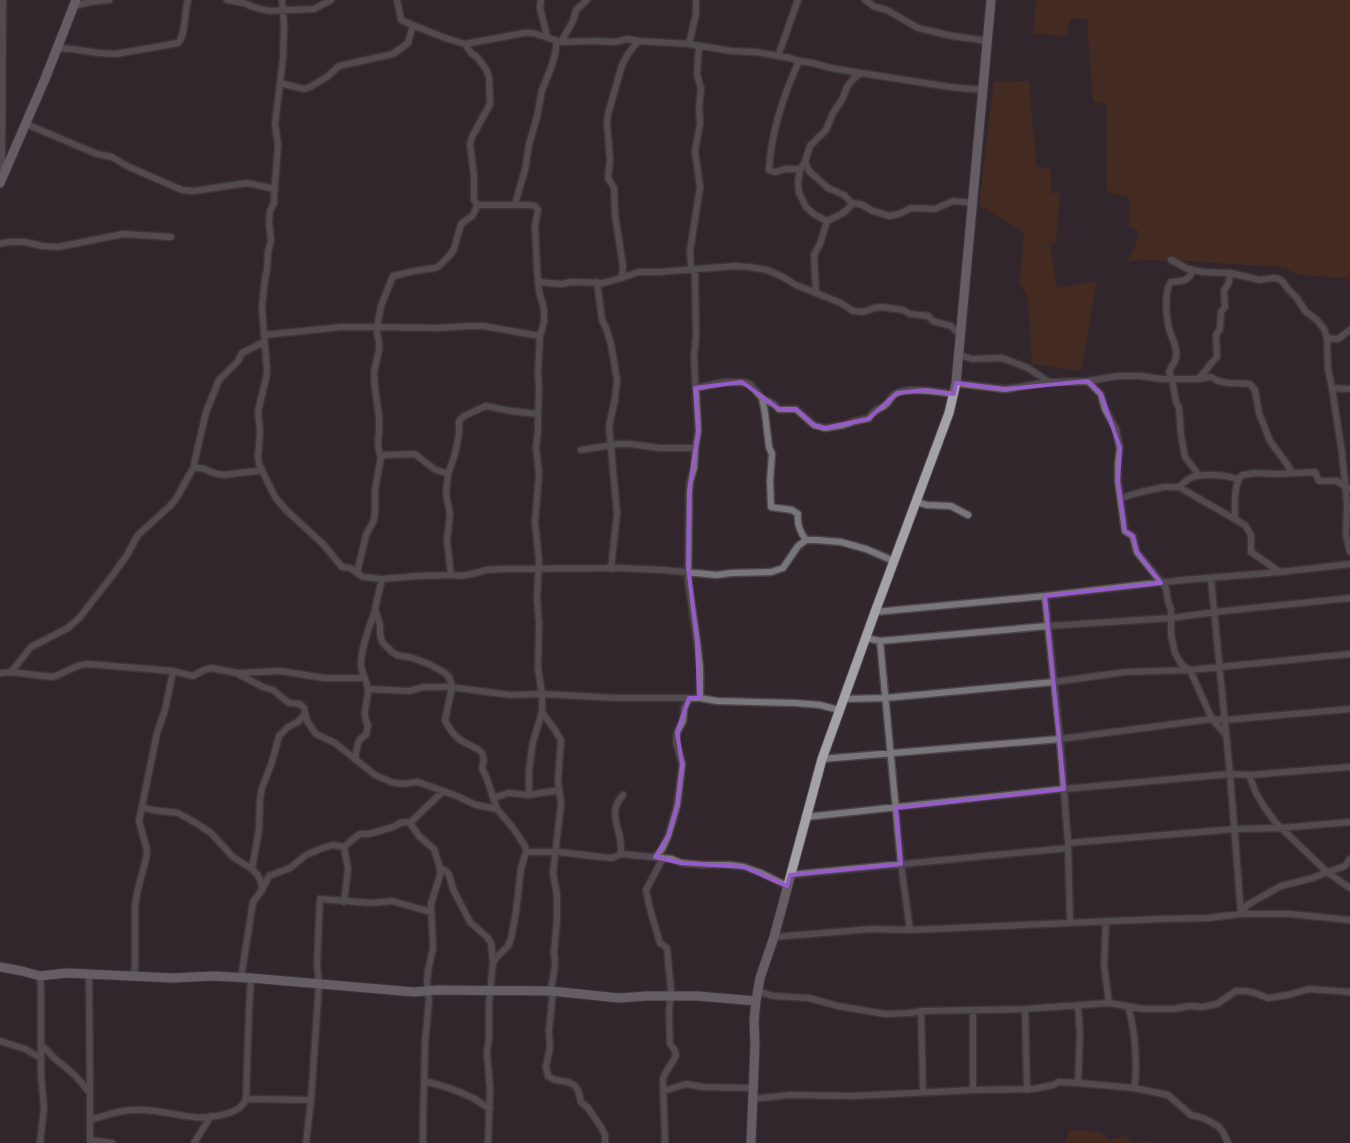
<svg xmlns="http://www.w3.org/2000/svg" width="1350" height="1143" viewBox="0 0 1350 1143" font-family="Poppins,sans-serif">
<rect width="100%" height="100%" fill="#31272c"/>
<!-- green -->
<path fill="#5a3215" d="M1036 0H1350V278L1299 275 1283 267 1184 261 1147 260 1127 261 1135 249 1138 230 1129 227V197L1107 192 1106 104 1093 102 1087 19 1071 18 1066 36 1033 34Z
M1029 81 1032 121 1037 166 1051 170V193H1060L1056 242 1050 244 1057 288 1097 281 1081 371 1032 364 1028 298 1020 283 1024 232 979 205 994 82Z
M1069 1130 1099 1132 1110 1140 1123 1136 1133 1142 1149 1141 1153 1143H1066Z"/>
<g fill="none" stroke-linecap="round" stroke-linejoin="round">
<defs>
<path id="street" d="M3 0 2 156V170L4 173
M227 0 244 3 253 7 269 11 314 9 331 0
M282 0 284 26 283 58 275 124 278 145 274 197V203L270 211 269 222 271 241 268 252 267 270 265 279 262 307 267 371 266 379 258 411 260 432 258 456 259 464 275 497 286 510 323 544 342 567 350 568 357 573 363 577 382 579 419 576 451 575 461 576 472 574 486 570 502 569 620 568 663 570 717 575 731 573 771 572 783 568 798 546 806 540H817L841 542 866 549 894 561
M397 0 401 19 403 21 445 38 465 44 524 33H533L561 42 594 41 615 42 627 39 638 41 689 44 731 51 756 52 790 58 799 61 813 63 831 68 861 73 950 87 983 90
M541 0 540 8 547 36
M865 0 875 7 887 10 918 28 952 36 988 41
M74 5H79L90 2 109 0
M561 42 573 21 576 10 587 0
M689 44 696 14V0
M699 46 697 74 701 89 699 106 700 124 695 151 700 187 690 251 691 267 694 272 695 275 696 337 694 357 698 431 695 448 694 468 690 481 689 491 688 580 697 642 700 668V698
M57 48 72 49 98 53 116 54 178 43C186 35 184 12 188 0
M778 56 798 0
M799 61C783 96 771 131 769 170L775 172 786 169H800
M280 83 304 89 310 87 327 77 339 66 393 54 408 43 413 25
M26 124 97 154 112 157 127 166 182 190 194 191 247 183 275 189
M805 162 809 171 828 188 844 195 852 203
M515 204 525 170 529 144 537 117 542 90 551 68 555 54 557 41
M477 205H531L535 206 538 210 535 226 537 268 539 291 544 309V322L540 336 538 372 539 389 538 414V431L536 447 539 474 535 522 539 560 537 598 539 623 538 668 542 694 618 698H700L717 701 796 703 820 705 839 710
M827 221C837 216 847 213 852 203L860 204 873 211 890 216 899 214 911 208 935 209 953 201 973 203
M0 244 3 243 9 242H25L42 246 58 247 123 234 171 237
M1171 260 1188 269 1203 272 1230 273 1260 280 1274 278 1279 279 1283 282 1288 289 1296 297 1306 312 1317 320 1324 329 1327 338 1328 369 1332 388 1342 453 1347 504 1346 535 1350 552
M1193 270C1188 282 1183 281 1171 282 1164 291 1166 317 1169 328 1171 338 1178 346 1176 358 1175 362 1171 368 1169 372L1172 379 1176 402 1179 408 1181 435 1185 457 1196 471 1198 476
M622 278 623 266 615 215 614 188 608 178 610 159 607 123 608 114 622 65 628 54 638 41
M538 282 561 284 572 282 603 283 611 281 639 272H660L735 266 749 267 767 270 781 276 796 285 841 303 853 311 863 312 874 308 882 307 903 310 910 314 928 316 933 321 951 326 956 331 961 332
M597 282 602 320 606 328 611 344 617 380 615 399 609 426 617 513 611 569
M816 293 814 255 820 244 827 221 815 215 806 207 799 193 798 182 800 169 805 162 810 146 826 130 833 113 842 100 847 87 853 79 861 73
M264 335 342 327H377L439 328 468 326H483L540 336
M1327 338 1338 339 1350 330
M959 355 972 359 1002 358 1028 368 1049 382
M1198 379 1211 377 1218 381 1228 383 1250 384 1255 390 1259 413 1270 441 1287 464 1292 473
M1088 381 1118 376H1140L1161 379H1198C1205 372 1210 364 1217 357L1216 335 1220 329 1221 312 1225 307 1224 291 1229 282 1230 273
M956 383 1005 389 1049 382 1088 381 1101 394 1105 409 1116 429 1120 448 1118 465V481L1125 531 1133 536 1137 552 1166 588 1168 602 1171 609V635L1175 653 1182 665 1190 670 1212 719 1226 735
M695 388 724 382H742L750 384 762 398 765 413 769 447 772 454 770 481 771 507 792 510 798 514C797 525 800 532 806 540
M1332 388 1350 389
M762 398 774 404 779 409H796L814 425 825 428 843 425 855 421 869 418C872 411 878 409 884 406 889 403 890 397 895 394 907 386 940 392 954 394
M581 450 619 444H630L660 448H695
M381 457 385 455 415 454 434 469 448 474
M195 468C203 466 210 473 218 474 225 476 231 474 238 473 247 472 254 472 262 470
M1179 487C1183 483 1187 479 1193 477 1206 473 1225 475 1238 479
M1121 498 1141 492 1164 487H1179L1245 525 1251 535V552L1280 572
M916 502 927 505 951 506 968 515
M1235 519C1235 505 1233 485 1242 475L1255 473 1278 474 1315 472 1319 481H1337L1350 490
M357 573 366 535 374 520 375 511V490L381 457 379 451 378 443 379 432V417L375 388 374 372 379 350V342L377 333V327L381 306 393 276 414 271 435 268 439 266 449 256 454 249 461 224 472 216 475 211 477 205 474 200V176L470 144 472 137 490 104 489 77 486 69 477 57 471 53 465 44
M451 575 447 541 450 514 446 494 448 474 455 454 459 434V421L464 416 486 406 511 411 538 414
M382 579 375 609 380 625V634L382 642 392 652 397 655 413 658 431 665 445 673 449 677 451 683V692L445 720C448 727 453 734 459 739 472 749 489 747 482 768L487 779 497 809 513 828 525 846 526 852 521 868 516 912 511 939 508 946 496 958 493 963 492 971 489 1004V1038L487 1053 490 1089 488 1143
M1211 579 1230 774 1241 914
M1045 596 1060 739 1068 843 1070 922
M875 612 1045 596 1183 580 1280 572 1350 564
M866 638 880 641 1048 626 1172 618 1215 612 1350 598
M880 641 901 864 910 930
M11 672 31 647 68 628 80 617 112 576 127 555 138 535 171 505 176 499 192 470 195 468 194 464 206 412 219 380 238 361 242 353 264 342
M0 673 11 672 52 677C67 673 72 665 88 664L173 671 193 676 204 670 211 668 237 673 280 671 324 678H364
M238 674 263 687 273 690 289 703 300 704 304 708 307 721 316 734 335 743 375 775 391 782 403 784 418 782 457 796 476 805 497 809
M368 689 409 691 424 687H451L510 695 542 694V712L533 742 531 755 529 771V795
M843 699 885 698 1054 682 1125 672 1190 670 1350 654
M542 712 555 730 561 740 558 780 561 804 553 873 557 895V920L554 951 555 964 551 991
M355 759C358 749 355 740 366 735L368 725C361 713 368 703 368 690 368 682 361 673 361 664 361 650 370 624 375 611
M822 759 1060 739 1212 719 1225 720 1350 709
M1249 775 1256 793 1265 808 1276 823 1327 872 1350 888
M494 798 508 793 529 795 559 790
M142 807 152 810 178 813 196 823 211 833 233 857 252 869 257 874 261 882 262 889
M806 817 1064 789 1230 774 1249 775 1350 767
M410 823 442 792
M1068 843 1235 829 1281 828 1350 822
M344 847 353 839 360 834H369L393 827 400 823 406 822 410 823 419 836 434 849 440 868V875L431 904 433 948 428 971 427 981 429 1000 425 1043 423 1124V1143
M344 847 348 869 344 902
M526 852H559L602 857 612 858 621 854 632 855 663 858 672 859 681 863 702 865H730L744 867 761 873 787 886
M621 854C621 849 621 843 620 838 616 820 610 810 623 795
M655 857 662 849 668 836 677 805 682 764 676 742 677 732 683 721 684 708 689 698
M663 858 646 890 650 909 660 943 667 948 671 990 669 1013 670 1044 674 1049 676 1055C672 1065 666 1069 663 1079L665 1143
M440 868 446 871 449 875 453 889 470 922 487 937 491 943 493 963
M252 869 259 829 260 799 262 788 272 762 279 736 288 727 298 722 305 714
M790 875 1068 848
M1241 914 1247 905 1281 886 1313 878 1327 872 1337 869 1345 866 1350 859
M1106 921 1104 964 1109 1003
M774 937 872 929 910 930 1161 919 1208 918 1241 914H1290L1350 920
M89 974 90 1092V1143
M40 976 41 989V1075L44 1108 40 1143
M134 976 135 963V907L137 893 146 859 147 850 139 821 157 733 165 710 173 671
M241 978 253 902 262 890 269 876 290 868 306 855 320 849 333 845 344 847
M553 991 549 1031 550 1047 546 1067 548 1076 555 1080 568 1082 574 1085 578 1090 581 1102 588 1108 601 1127 605 1135V1143
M757 991 773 996 809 998 838 1006 885 1014 910 1013 921 1011
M1128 1007C1135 1028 1138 1067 1134 1088
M1025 1009 1027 1090
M0 1041 25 1049 41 1058
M42 1046C47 1049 49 1053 53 1057 62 1065 72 1071 80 1081 84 1085 86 1090 90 1092
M424 1081C441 1085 457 1090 473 1098 479 1101 483 1106 490 1108
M1078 1083 1080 1033 1078 1006
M973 1090V1011
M664 1091 686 1084 703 1087 752 1088
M923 1092 921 1011 1025 1009 1109 1003 1144 1009H1174L1189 1006 1203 1007 1217 1004 1236 991H1246L1255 993 1268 998 1288 995 1309 989 1350 992
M246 1099 311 1100
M752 1099 790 1095 854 1096 973 1090 1033 1089 1053 1085 1059 1082 1078 1083 1134 1088 1168 1095 1191 1115 1203 1118 1218 1126 1223 1132 1228 1143
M90 1120C103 1116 117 1111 131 1110 152 1108 173 1115 194 1117 205 1119 230 1115 239 1108 242 1106 244 1103 246 1099L249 1009 251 978
M90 1140 112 1143
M194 1143 211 1116
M306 1143 311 1100 319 984 317 964 320 899 371 903 392 901 431 912"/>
<path id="secondary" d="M0 183 45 79 76 0
M0 967 22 971 40 976 66 973 173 978 213 976 251 978 414 992 438 990 551 991 619 998 646 996H698L756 1001
M751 1143 755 1044 754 1021 756 1001 760 978 774 937 822 759 875 612 949 413 956 383 991 0"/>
</defs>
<!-- street casing -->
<use href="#street" stroke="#4e454a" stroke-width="9"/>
<!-- secondary casing -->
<use href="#secondary" stroke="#4e454a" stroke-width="11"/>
<!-- street -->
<use href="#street" stroke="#79767b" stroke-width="6"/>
<!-- secondary -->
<use href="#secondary" stroke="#a5a1a9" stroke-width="9"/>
</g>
<!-- marked area -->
<path d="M0 0H1350V1143H0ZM1088 381 1101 394 1120 448 1118 481 1125 531 1133 536 1137 552 1161 583 1045 596 1064 789 896 808 901 864 790 875 787 886 744 867 681 863 655 857 668 836 677 805 682 764 677 732 689 698H699L697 642 688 566 689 491 698 431 695 388 742 382 779 409H796L814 425 825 428 868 419 897 393 926 390 954 394 956 383 1005 389Z" fill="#31272c" fill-opacity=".55" fill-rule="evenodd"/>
<path fill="none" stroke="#965ac9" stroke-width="4" stroke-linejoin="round" d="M1088 381 1101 394 1120 448 1118 481 1125 531 1133 536 1137 552 1161 583 1045 596 1064 789 896 808 901 864 790 875 787 886 744 867 681 863 655 857 668 836 677 805 682 764 677 732 689 698H699L697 642 688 566 689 491 698 431 695 388 742 382 779 409H796L814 425 825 428 868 419 897 393 926 390 954 394 956 383 1005 389Z"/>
</svg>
